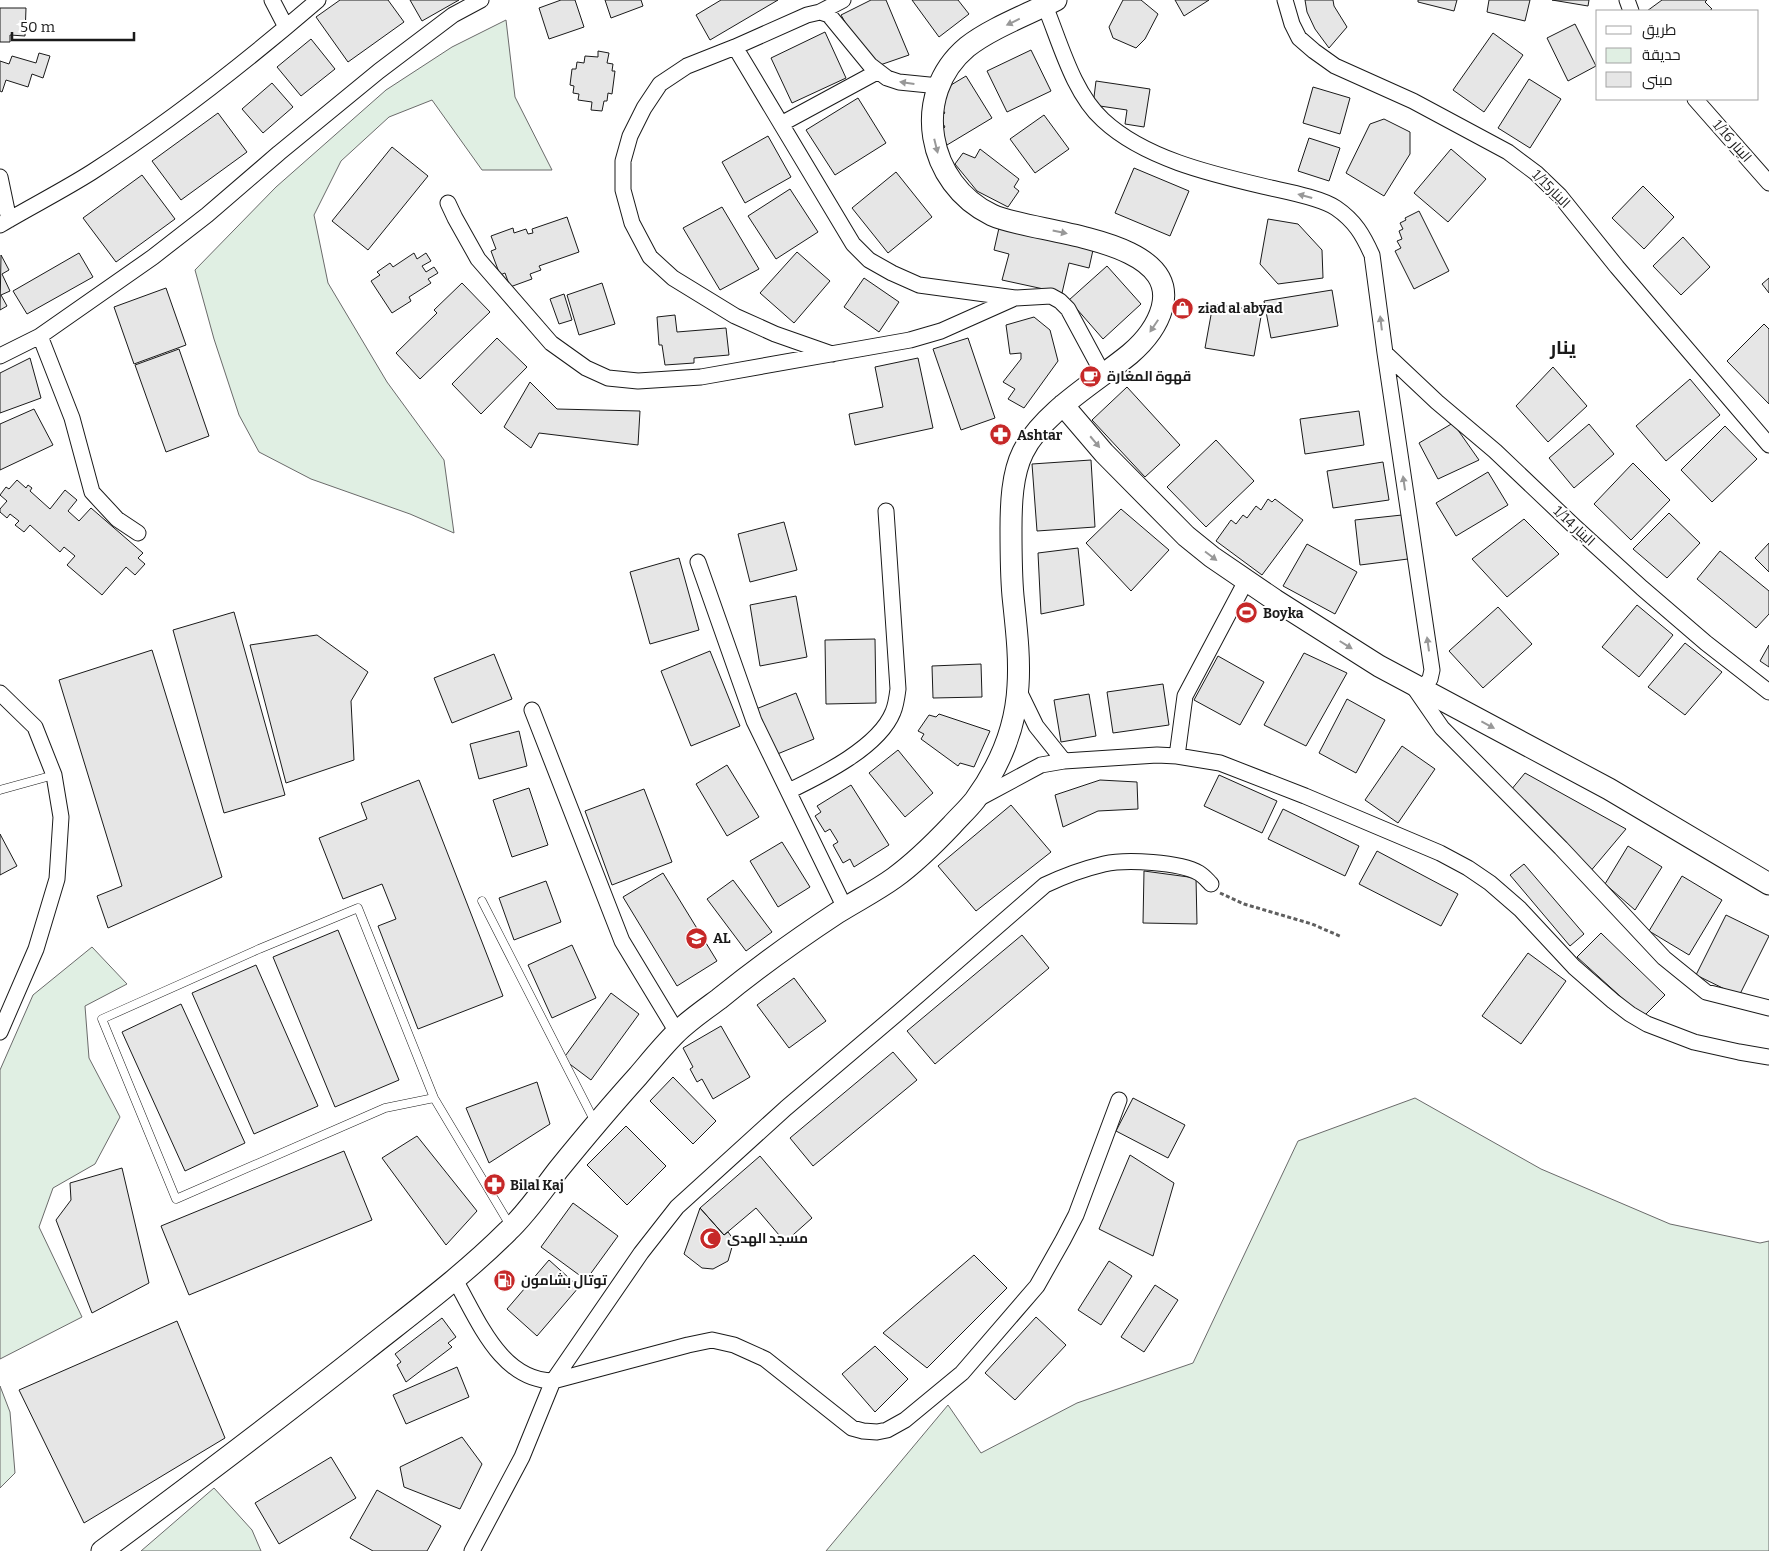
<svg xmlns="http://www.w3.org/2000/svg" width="1769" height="1551" viewBox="0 0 1769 1551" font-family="Bitter,Cairo,serif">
<rect width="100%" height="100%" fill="#fff"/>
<!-- green -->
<path fill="#e0efe3" stroke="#6a6a6a" d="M506 20 515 97 552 170H482L432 100 389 117 341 161 314 215 328 283 387 382 444 460 454 533 410 514 311 479 259 452 239 415 214 339 195 270 276 187 386 90 452 47Z
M92 947 127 984 85 1006 89 1058 120 1117 95 1164 53 1188 39 1227 82 1317 0 1359V1070L33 995Z
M1415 1098 1541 1169 1670 1224 1760 1243 1769 1241V1551H826L948 1405 981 1453 1077 1403 1193 1363 1298 1141Z
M0 1386 10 1412 15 1473 0 1488Z
M214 1488 252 1530 261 1551H141Z"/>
<!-- building -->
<path fill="#e6e6e6" stroke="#1a1a1a" d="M340 0H388L404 22 348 62 316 17Z
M410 0H459L422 21Z
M561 0H575L584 27 549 39 539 8Z
M605 0H641L643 6 611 18Z
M721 0H778L710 40 696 15Z
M871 0H886L909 55 880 65 866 59 841 15Z
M912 0H958L969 14 939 37Z
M1123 0H1141L1158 14 1145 39 1136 48 1113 38 1109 27Z
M1175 0H1209L1184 16Z
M1305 0H1333L1334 6 1347 27 1329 48 1315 29 1307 12Z
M1418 0H1457L1454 11 1418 2Z
M1489 0H1530L1525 21 1487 12Z
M1552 0H1589L1588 6Z
M1662 0H1707L1705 2 1712 9 1709 11H1647Z
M0 8H26L25 36 10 35V42H0Z
M1575 24 1596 66 1568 81 1547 38Z
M825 32 846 78 792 103 771 58Z
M1493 33 1523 55 1484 112 1453 90Z
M311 39 335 69 301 96 277 67Z
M1031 50 1051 91 1007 112 987 71Z
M598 51 609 53 607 63 613 64 612 71H615L612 94 608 93 607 101H604L602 111 591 110 592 102 578 100 579 94 573 93 574 86 570 85 572 69H576L577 62 584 63 585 56 598 57Z
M39 53 50 56 43 78 32 74 28 87 6 80 2 92 0 91V61L9 64 12 56 36 63Z
M966 76 992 118 947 145 939 132 945 127 939 117 945 113 942 109 945 95 951 85Z
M1529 79 1561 99 1530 148 1498 128Z
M1096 81 1150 89 1144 127 1125 124 1127 110 1093 105Z
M272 83 293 107 263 133 242 109Z
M1313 87 1350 98 1340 134 1303 123Z
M858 98 886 143 835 175 806 130Z
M218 113 247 152 181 200 152 161Z
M1044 115 1069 149 1035 173 1010 139Z
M1384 119 1410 132V154L1384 196 1346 173 1370 124Z
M768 136 791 177 745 203 722 162Z
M1309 138 1340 148 1329 181 1298 171Z
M392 147 428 176 368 250 332 221Z
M980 149 1019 179 1014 187 1019 191 1008 207 977 191 955 164 963 153 975 158Z
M1451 149 1486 179 1448 222 1414 193Z
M1134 168 1189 191 1170 236 1115 213Z
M896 172 932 217 888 253 852 208Z
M142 175 175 219 116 262 83 218Z
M1643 186 1674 217 1644 249 1612 218Z
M790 189 818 232 776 259 748 216Z
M722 207 759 269 720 290 683 228Z
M1419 211 1449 271 1414 289 1395 251 1401 248 1397 241 1402 239 1399 231 1403 229 1400 223 1406 220 1405 218Z
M567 217 579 252 539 266 541 270 530 274 532 279 510 287 505 273 500 275 491 251 496 249 491 236 513 228 514 233 526 229 528 234 533 233 532 229Z
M1268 219 1298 224 1322 250 1323 278 1278 284 1260 264Z
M999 228 1093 250 1089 268 1069 263 1062 293 1002 280 1009 254 994 250Z
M1683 237 1710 267 1681 295 1653 266Z
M797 252 830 281 794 323 760 293Z
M79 253 93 277 27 314 13 291Z
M414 253 417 259 426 253 431 261 422 266 426 272 434 267 438 273 428 279 431 283 409 297 411 301 392 313 371 281 380 275 377 272 390 263 393 267Z
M1 255 9 270 2 274 10 291 1 295 7 306 0 310Z
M1107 266 1141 304 1103 339 1069 300Z
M864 278 899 302 879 332 844 307Z
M1769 278V293L1762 284Z
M462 283 490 312 420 379 396 353 437 313 434 310Z
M602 283 615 324 579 335 567 295Z
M166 288 186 345 134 364 114 307Z
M1332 290 1338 326 1271 338 1264 301Z
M564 294 572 320 559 324 550 299Z
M1213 304 1262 311 1254 356 1205 348Z
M675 315 677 332 726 328 729 355 694 358V363L665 365 662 345H659L657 317Z
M1034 317 1050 330 1058 361 1024 408 1008 399 1015 389 1003 382 1021 359V353L1010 354 1006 325Z
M1764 324 1769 329V404L1727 361Z
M497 338 527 367 481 414 452 384Z
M968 338 995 418 961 430 933 349Z
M179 349 209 436 166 452 135 365Z
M30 358 41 398 0 413V373Z
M918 358 933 428 855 445 849 414 883 407 875 367Z
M1553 367 1587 406 1548 442 1516 406Z
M1690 379 1720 415 1666 461 1636 426Z
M530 382 557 409 640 411 638 445 539 433 531 448 504 427Z
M1127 387 1180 445 1145 477 1092 420Z
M34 409 53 445 0 470V424Z
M1359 411 1364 445 1305 454 1300 419Z
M1453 423 1479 460 1438 479 1419 443Z
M1589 424 1614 454 1574 488 1549 458Z
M1725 426 1757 459 1712 502 1681 470Z
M1216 440 1254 481 1206 527 1167 487Z
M1091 460 1095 527 1037 531 1032 464Z
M1383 462 1389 500 1333 508 1327 471Z
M1633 463 1670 500 1631 540 1594 504Z
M1488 472 1508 505 1456 536 1436 503Z
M17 480 26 488 28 485 32 488 30 491 50 509 65 490 77 500 68 511 79 521 91 508 143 553 138 558 145 564 135 575 126 567 102 595 67 565 75 556 64 547 60 552 30 525 24 532 15 525 19 521 10 514 7 518 0 512V509L7 501 0 495 6 487 9 489Z
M1268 499 1272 502 1275 499 1303 520 1262 575 1216 541 1231 520 1236 524 1243 515 1247 518 1256 506 1261 510Z
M1121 509 1169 550 1131 591 1086 543Z
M1669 513 1700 543 1667 578 1633 549Z
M1402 515 1408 559 1360 565 1355 520Z
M1524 519 1559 554 1507 597 1472 559Z
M784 522 797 570 750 582 738 534Z
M1769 543V572L1755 558Z
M1307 544 1357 572 1335 614 1283 586Z
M1078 548 1084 605 1041 614 1038 553Z
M1720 551 1769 591V614L1756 628 1697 579Z
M679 558 699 630 650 644 630 572Z
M796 596 807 657 760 666 750 605Z
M1637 605 1673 635 1639 677 1602 647Z
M1498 607 1532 644 1483 688 1449 651Z
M234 612 285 795 224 813 173 630Z
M317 635 368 672 351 701 354 760 286 783 250 645Z
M875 639 876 703 826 704 825 640Z
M1685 643 1722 672 1685 715 1648 687Z
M1769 645V667L1760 661Z
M152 650 222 877 108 928 97 896 122 886 59 680Z
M710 651 740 726 691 746 661 671Z
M1304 653 1347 673 1306 746 1264 725Z
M494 654 512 699 452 723 434 678Z
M1218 656 1264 682 1240 725 1194 700Z
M981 664 982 697 933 698 932 666Z
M1163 684 1169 725 1113 733 1107 692Z
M796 693 814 739 775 755 756 709Z
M1089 694 1096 736 1061 742 1054 700Z
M1347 699 1385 720 1356 773 1319 753Z
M939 714 990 731 974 767 960 763 958 766 921 739 924 734 918 731 929 715 936 717Z
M519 731 527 766 479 779 470 744Z
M1402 746 1435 769 1398 823 1365 800Z
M898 750 933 793 905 817 869 773Z
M727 765 759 817 727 836 696 784Z
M1525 773 1626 829 1589 873 1511 790Z
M1219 775 1277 801 1262 833 1204 806Z
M419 780 503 996 418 1029 378 926 396 919 382 884 343 899 319 838 367 819 361 803Z
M1100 780 1137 782 1138 809 1098 811 1063 827 1055 795Z
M851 785 889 845 854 867 850 859 843 863 833 845 838 842 830 829 825 832 815 816 821 812 817 806Z
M529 788 548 845 512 857 493 800Z
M644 789 672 862 612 885 585 811Z
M1011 805 1051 852 976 911 938 866Z
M1283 809 1359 846 1345 876 1268 839Z
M0 834 17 866 0 875Z
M782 842 810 887 778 907 750 861Z
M1628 846 1662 867 1635 910 1605 884Z
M1377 851 1458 894 1441 926 1359 884Z
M1524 864 1584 934 1570 946 1510 875Z
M1144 871 1196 878 1197 924 1143 923Z
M663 873 717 961 677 986 623 897Z
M1682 876 1722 900 1689 955 1649 931Z
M733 880 772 932 746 951 707 899Z
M546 881 561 922 514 940 499 898Z
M1726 915 1769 936 1739 996 1696 975Z
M338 930 399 1080 335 1107 273 957Z
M1601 933 1665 995 1643 1017 1577 957Z
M1022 935 1049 968 935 1064 907 1031Z
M572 945 596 998 552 1018 528 965Z
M1528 953 1566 981 1521 1044 1482 1016Z
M256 965 318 1106 254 1134 192 993Z
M794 978 826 1021 789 1048 757 1005Z
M611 993 639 1014 591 1080 563 1059Z
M181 1004 245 1143 185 1171 122 1032Z
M721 1026 750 1077 713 1099 702 1079 697 1082 690 1069 693 1067 683 1048Z
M893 1052 917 1080 813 1166 790 1138Z
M673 1077 716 1121 693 1144 650 1101Z
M537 1082 550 1124 489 1163 466 1108Z
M1133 1098 1185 1125 1168 1158 1116 1131Z
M626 1126 666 1166 627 1205 587 1165Z
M417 1136 477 1211 446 1245 382 1158Z
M344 1151 372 1220 189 1295 161 1226Z
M1130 1155 1174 1183 1153 1256 1099 1229Z
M760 1156 812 1218 785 1242 756 1208 724 1235 700 1208Z
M122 1168 149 1283 92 1313 56 1220 71 1200 70 1183Z
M573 1203 618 1236 586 1280 541 1247Z
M700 1208 724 1235 728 1232 734 1240 728 1261 713 1269 702 1268 684 1254Z
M974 1255 1007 1288 927 1368 883 1333Z
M549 1260 579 1287 537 1336 507 1309Z
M1109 1261 1132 1276 1101 1325 1078 1310Z
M1155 1285 1178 1300 1144 1352 1121 1337Z
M1036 1317 1066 1345 1015 1400 985 1373Z
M442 1318 456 1337 448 1343 452 1347 406 1382 397 1365 401 1362 395 1354Z
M177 1321 225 1438 84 1523 19 1390Z
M875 1346 908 1379 875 1412 842 1374Z
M457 1367 469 1397 406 1424 393 1395Z
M462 1437 482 1464 460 1509 404 1487 400 1467Z
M331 1457 356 1498 279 1544 255 1503Z
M377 1490 441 1526 427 1551H373L350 1538Z"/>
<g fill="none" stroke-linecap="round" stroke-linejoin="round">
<defs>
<path id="lane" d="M0 790 54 775
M482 901 595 1122
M434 1098 385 1108 176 1199 102 1019 259 949 358 908 434 1098 511 1227"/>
<path id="street" d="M272 0 286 27
M1285 0 1292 24 1299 38 1314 51 1335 66 1413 101 1508 152 1536 173 1560 196 1617 267 1769 445
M1627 0 1631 11
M1045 6C1060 42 1073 93 1103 120 1146 160 1216 175 1271 188 1289 192 1321 198 1336 208 1355 221 1363 235 1372 255L1385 353 1432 670 1430 679 1422 689
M820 12 843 0
M735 47 807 15 820 12 829 15 870 65 887 78 899 82 939 86
M1695 99 1769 183
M781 124 877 72
M0 177 9 220
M448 203 455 218 478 259 551 343 586 368 608 378 638 381 701 377 910 340 941 331 1015 298
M0 225C30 207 62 191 92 172 171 121 246 62 318 0
M40 336 72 418 92 492 117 519 138 533
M1385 353 1437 402 1495 451 1575 527 1642 588 1706 643 1769 692
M832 354 775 334 735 316 673 278 650 257 632 223 623 190V161L630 136 644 108 660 84 687 66 735 47 853 244 869 260 892 273 919 285 1015 298 1051 296 1060 301 1068 309 1103 374
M0 356 40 336 153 257 207 215 279 153 379 71 453 15 481 0
M698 562 754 721 845 908
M1413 686 1442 728 1561 848 1664 958 1706 992 1769 1008
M1018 689 1036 726 1064 761
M0 693 35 727 54 775 61 817 57 879 36 949 0 1032
M532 710 622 941 677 1032
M1177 756 1185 696 1246 581
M789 791C822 775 879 747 893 712 896 705 897 697 898 689L886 511
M976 800 1041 765 1064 761 1157 755 1177 756 1220 763 1305 796 1440 853 1468 868 1490 883 1520 909 1574 967 1613 1001 1630 1014 1647 1024 1694 1042 1739 1052 1769 1057
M455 1280C478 1319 500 1380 553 1381L688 1345 712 1340 734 1345 765 1359 852 1428 863 1431 877 1432 887 1430 905 1420 962 1373 1037 1286 1063 1240 1076 1215 1119 1100
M472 1551 522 1457 553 1381 641 1253 677 1207 786 1108 899 1012 1045 885C1064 876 1083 869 1104 864 1126 859 1180 862 1199 873 1204 876 1207 880 1211 884"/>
<path id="secondary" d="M1063 405 1104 453 1186 536 1212 557 1275 600 1379 666 1609 789 1769 884
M102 1551C190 1486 276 1421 362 1353 411 1314 463 1276 508 1231 527 1213 542 1191 558 1170 584 1138 610 1107 638 1076 650 1062 662 1047 675 1034 688 1021 704 1010 719 999 757 968 796 940 837 913 856 901 876 891 894 878 916 862 934 844 952 825 960 816 968 809 975 800 999 767 1016 727 1018 686 1020 656 1016 626 1013 596 1011 574 1011 551 1011 529 1011 504 1012 474 1023 452 1043 412 1096 382 1130 354 1144 342 1157 326 1162 308 1181 236 1032 234 992 215 927 184 910 95 967 47 991 28 1029 14 1056 0"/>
</defs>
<!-- lane casing -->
<use href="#lane" stroke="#1a1a1a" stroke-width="9"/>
<!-- street casing -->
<use href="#street" stroke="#1a1a1a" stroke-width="17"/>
<!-- secondary casing -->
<use href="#secondary" stroke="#1a1a1a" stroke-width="23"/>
<!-- path -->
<path stroke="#5f5f5f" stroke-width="3" stroke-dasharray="4 2.5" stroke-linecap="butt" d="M1220 893 1244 904 1312 924 1342 937"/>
<!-- lane -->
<use href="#lane" stroke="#fff" stroke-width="8"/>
<!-- street -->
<use href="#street" stroke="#fff" stroke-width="15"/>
<!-- secondary -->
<use href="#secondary" stroke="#fff" stroke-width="21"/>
</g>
<!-- one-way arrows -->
<defs><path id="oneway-solid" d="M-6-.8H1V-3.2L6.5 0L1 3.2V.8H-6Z" transform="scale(1.25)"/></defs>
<g fill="#989898">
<use href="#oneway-solid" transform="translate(1013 22) rotate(154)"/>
<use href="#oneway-solid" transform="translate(907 83) rotate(-172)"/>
<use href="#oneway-solid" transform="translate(936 146) rotate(76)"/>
<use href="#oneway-solid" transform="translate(1305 196) rotate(-165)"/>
<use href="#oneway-solid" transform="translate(1060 232) rotate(12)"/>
<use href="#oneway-solid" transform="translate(1381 323) rotate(-97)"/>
<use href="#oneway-solid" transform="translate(1154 326) rotate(124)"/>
<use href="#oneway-solid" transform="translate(1095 442) rotate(50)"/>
<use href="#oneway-solid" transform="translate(1404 483) rotate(-98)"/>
<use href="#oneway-solid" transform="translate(1211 556) rotate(37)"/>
<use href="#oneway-solid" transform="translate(1428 644) rotate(-98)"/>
<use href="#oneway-solid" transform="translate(1346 645) rotate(32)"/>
<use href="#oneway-solid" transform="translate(1488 725) rotate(28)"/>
</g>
<!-- icons -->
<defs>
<symbol id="shop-disc" viewBox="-11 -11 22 22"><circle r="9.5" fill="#c62828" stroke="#fff"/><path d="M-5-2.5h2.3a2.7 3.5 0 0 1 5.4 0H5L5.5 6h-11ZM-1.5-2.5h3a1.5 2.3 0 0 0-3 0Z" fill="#fff"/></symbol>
<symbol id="cafe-disc" viewBox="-11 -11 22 22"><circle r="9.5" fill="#c62828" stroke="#fff"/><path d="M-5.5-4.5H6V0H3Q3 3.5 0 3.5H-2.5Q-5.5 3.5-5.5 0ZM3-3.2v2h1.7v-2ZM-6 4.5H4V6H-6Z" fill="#fff"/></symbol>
<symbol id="pharmacy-disc" viewBox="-11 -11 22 22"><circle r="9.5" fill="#c62828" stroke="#fff"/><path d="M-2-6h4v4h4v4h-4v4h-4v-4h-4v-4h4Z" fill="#fff"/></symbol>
<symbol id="stadium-disc" viewBox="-11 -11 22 22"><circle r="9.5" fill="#c62828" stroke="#fff"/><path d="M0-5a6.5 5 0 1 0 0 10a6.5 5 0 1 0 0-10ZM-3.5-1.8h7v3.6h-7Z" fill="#fff"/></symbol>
<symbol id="school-disc" viewBox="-11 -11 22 22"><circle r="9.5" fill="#c62828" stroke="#fff"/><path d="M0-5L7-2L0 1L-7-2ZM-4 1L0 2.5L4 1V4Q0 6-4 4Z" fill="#fff"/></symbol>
<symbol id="mosque-disc" viewBox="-11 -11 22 22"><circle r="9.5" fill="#c62828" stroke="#fff"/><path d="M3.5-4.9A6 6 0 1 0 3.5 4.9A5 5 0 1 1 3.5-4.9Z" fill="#fff"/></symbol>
<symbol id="fuel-disc" viewBox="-11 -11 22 22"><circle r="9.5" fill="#c62828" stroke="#fff"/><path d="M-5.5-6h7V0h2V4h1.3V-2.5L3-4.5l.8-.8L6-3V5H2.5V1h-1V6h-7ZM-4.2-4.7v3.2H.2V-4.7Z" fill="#fff"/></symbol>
</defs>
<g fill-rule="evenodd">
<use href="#shop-disc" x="1170" y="296" width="25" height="25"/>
<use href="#cafe-disc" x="1078" y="364" width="25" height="25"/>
<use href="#pharmacy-disc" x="988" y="422" width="25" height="25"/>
<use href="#stadium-disc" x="1234" y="600" width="25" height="25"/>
<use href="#school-disc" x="684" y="926" width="25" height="25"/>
<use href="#pharmacy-disc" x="482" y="1172" width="25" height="25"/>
<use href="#mosque-disc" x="698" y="1226" width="25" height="25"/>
<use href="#fuel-disc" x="492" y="1268" width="25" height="25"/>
</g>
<g text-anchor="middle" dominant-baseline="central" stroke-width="4" stroke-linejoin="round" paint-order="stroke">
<!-- street labels -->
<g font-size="14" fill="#1a1a1a" stroke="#fff">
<text transform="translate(1732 141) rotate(49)">الينار 1/16</text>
<text transform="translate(1551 189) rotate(45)">الينار1/15</text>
<text transform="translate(1574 526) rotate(43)">الينار 1/14</text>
</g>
<!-- poi labels -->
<g font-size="14" font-weight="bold" fill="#1a1a1a" stroke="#fff" text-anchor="start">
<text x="1198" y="308">ziad al abyad</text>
<text x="1107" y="376">قهوة المغارة</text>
<text x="1017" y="435">Ashtar</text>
<text x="1263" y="613">Boyka</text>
<text x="713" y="938">AL</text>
<text x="510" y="1185">Bilal Kaj</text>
<text x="727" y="1238">مسجد الهدى</text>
<text x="521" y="1280">توتال بشامون</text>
</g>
<!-- district labels -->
<g font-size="19" font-weight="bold" fill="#1a1a1a" stroke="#fff">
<text x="1563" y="347">ينار</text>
</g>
</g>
<!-- legend -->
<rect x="1596" y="10" width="162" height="90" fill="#ffffff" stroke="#a3a3a3"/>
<rect x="1606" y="26" width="25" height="8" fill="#ffffff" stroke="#a3a3a3"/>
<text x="1642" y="35" font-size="15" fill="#1a1a1a">طريق</text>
<rect x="1606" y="48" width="25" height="15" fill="#e0efe3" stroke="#a3a3a3"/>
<text x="1642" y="60" font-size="15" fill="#1a1a1a">حديقة</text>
<rect x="1606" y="72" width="25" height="15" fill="#e6e6e6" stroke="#a3a3a3"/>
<text x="1642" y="85" font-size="15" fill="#1a1a1a">مبنى</text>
<!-- scale -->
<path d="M12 32v8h122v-8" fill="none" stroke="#1a1a1a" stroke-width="2.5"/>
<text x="20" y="32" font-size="15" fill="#1a1a1a" stroke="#ffffff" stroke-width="4" paint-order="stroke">50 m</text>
</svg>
